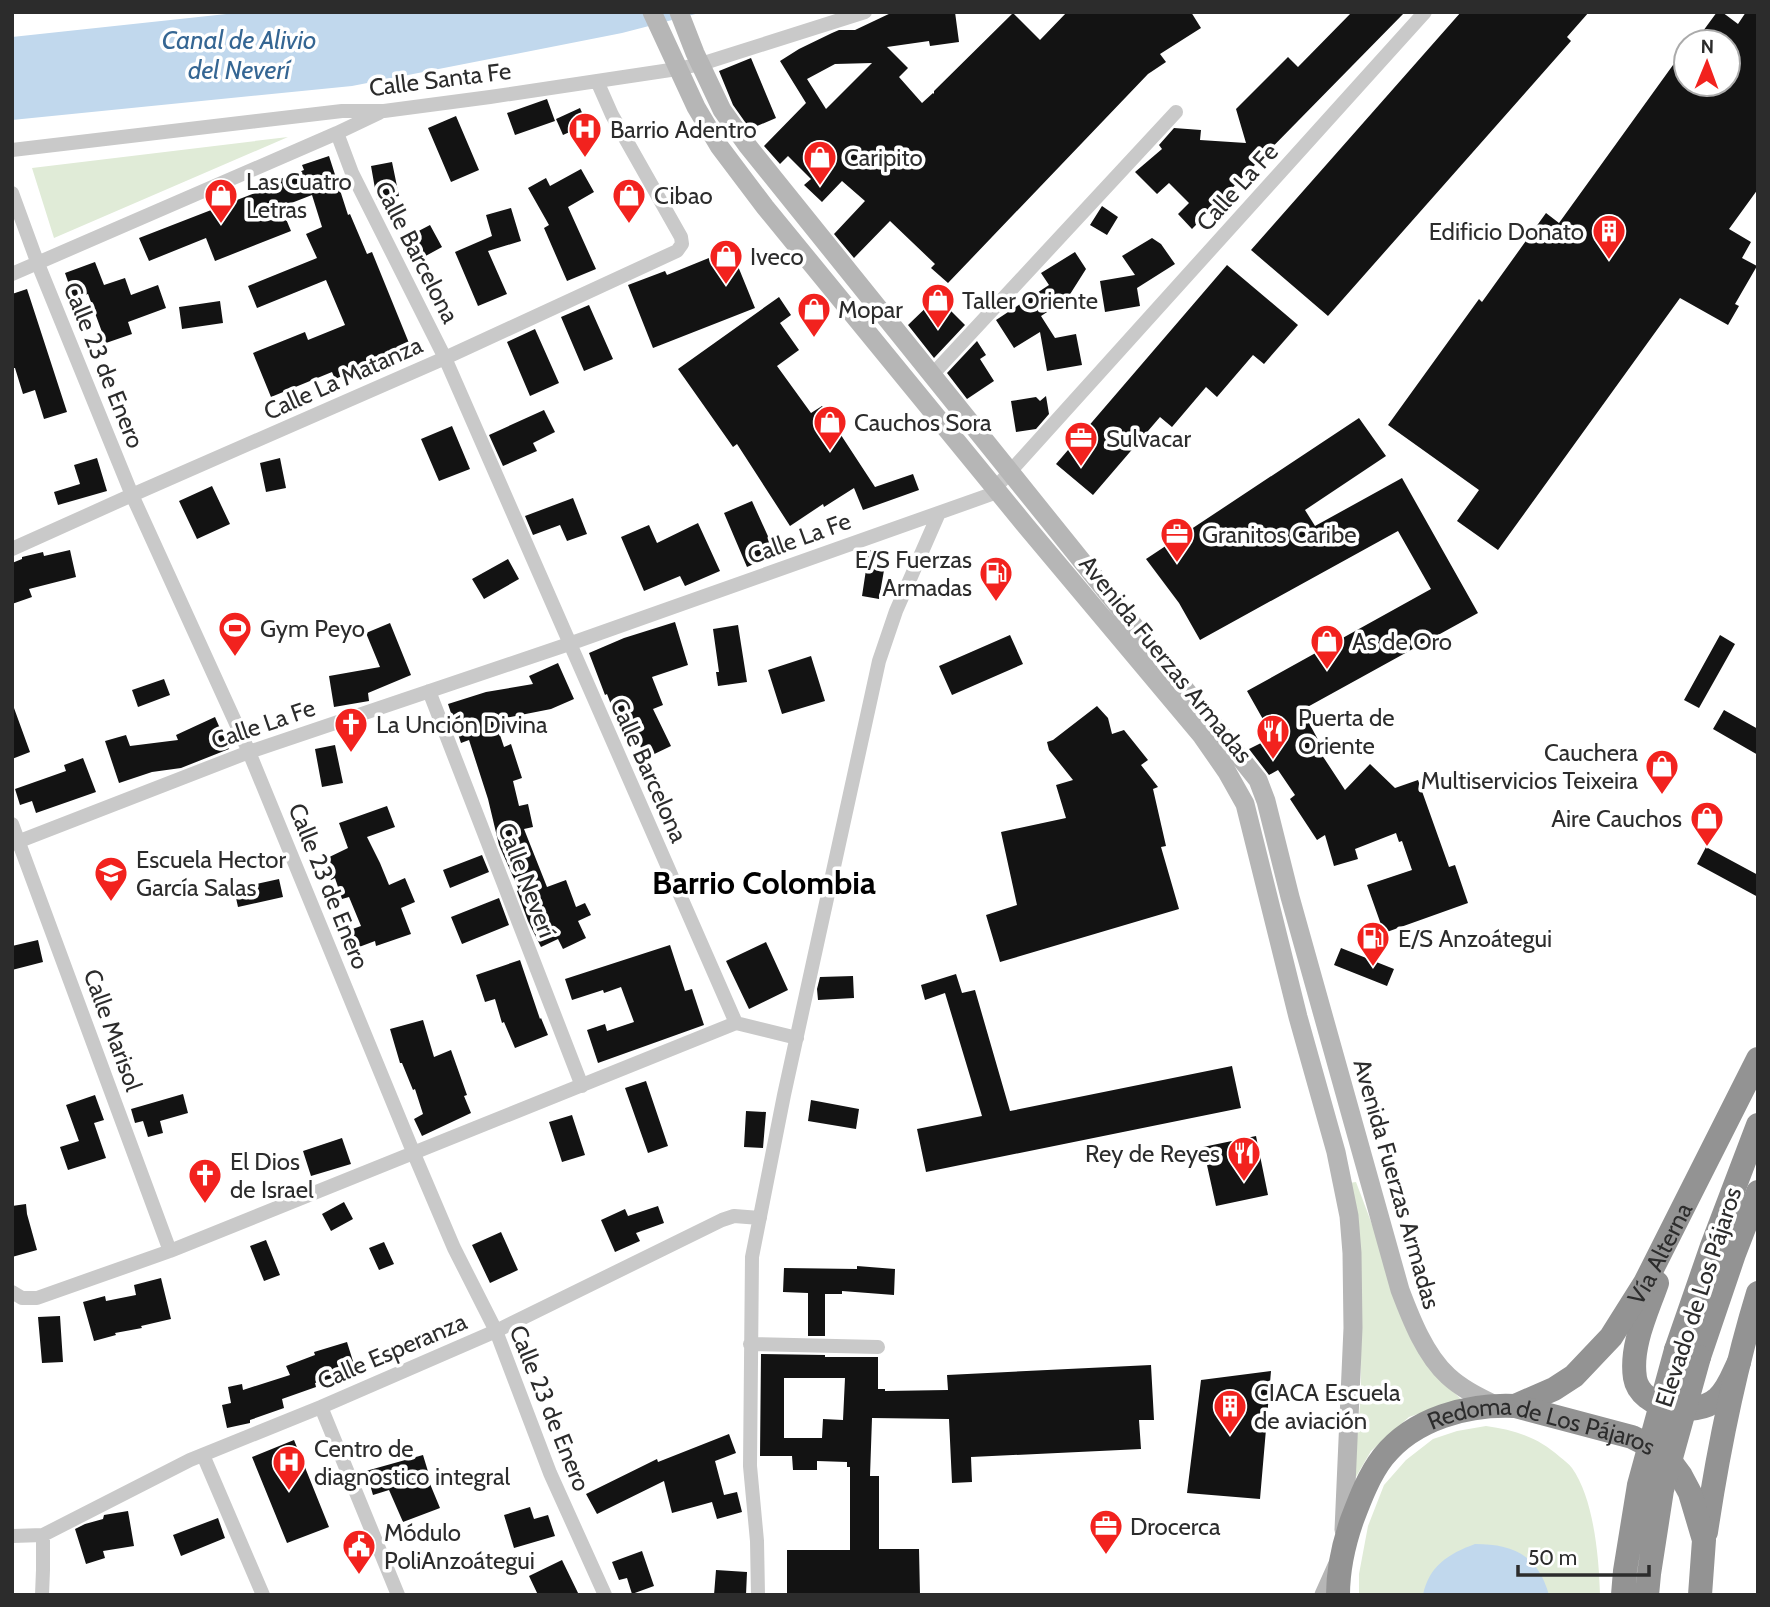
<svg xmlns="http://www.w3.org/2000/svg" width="1770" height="1607" viewBox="0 0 1770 1607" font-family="Cabin,sans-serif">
<rect width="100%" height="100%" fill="#fff"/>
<!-- green -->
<path fill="#e0ebd7" d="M288 137 54 238 32 168Z
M1356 1182 1373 1227 1443 1382 1464 1402 1441 1406 1409 1417 1371 1451 1353 1482 1361 1394 1360 1326 1349 1183Z
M1486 1426C1515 1430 1538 1437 1560 1457 1564 1460 1569 1464 1572 1468 1594 1499 1599 1558 1600 1595H1359V1574L1368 1526 1384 1485 1406 1460 1433 1439 1457 1431Z"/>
<!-- water -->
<path fill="#c1d8ed" d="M245 12H703L622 33 352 86 12 120V37Z
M1475 1544C1513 1544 1538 1555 1549 1595H1423C1429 1566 1448 1554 1475 1544Z"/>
<!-- building -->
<path fill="#131313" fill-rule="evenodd" d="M893 12H955L959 42 930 46 929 41 887 47 908 68 899 77 922 103 933 93 934 94V91L1013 13 1040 40 1067 12H1191L1201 28 1160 54 1166 62 1148 74 948 283 931 268 935 264 890 221 854 258 834 234 865 201 842 181 822 202 804 185 811 179 788 156 780 164 764 146 806 103 780 61 799 49 832 33 839 30H855ZM872 63 826 109 807 79 835 64Z
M1352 12H1405L1192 229 1178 214 1189 203 1169 183 1157 194 1135 172 1162 149 1159 145 1174 128 1201 130 1200 140 1246 143 1236 109 1288 57 1298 67Z
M1461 12H1589L1567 37 1571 41 1328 316 1251 250Z
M1717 12H1722L1738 24 1746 12H1758V189L1729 229 1751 242 1742 258 1757 266 1735 304 1739 306 1728 325 1680 298 1498 550 1457 521 1479 490 1388 425 1479 299 1482 302 1546 213 1559 223 1686 47V84H1728V42H1695Z
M751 58 776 118 750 129 733 105 719 71Z
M547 99 555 121 515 135 507 113Z
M580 108 587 124 563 135 556 119Z
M456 116 479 170 451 182 428 128Z
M329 156 348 215 350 214 367 254 372 252 411 348 335 379 332 372 271 397 253 353 305 332 308 340 345 325 326 280 257 308 248 286 317 258 306 234 322 227 312 195 281 207 291 231 215 261 206 238 149 261 139 238 255 193 254 189 304 170 302 165Z
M392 162 399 196 377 200 371 166Z
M581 169 594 192 568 207 596 269 567 281 544 228 549 225 528 188 546 178 550 186Z
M1102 206 1118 217 1107 235 1090 225Z
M511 208 521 241 488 251 507 294 478 306 455 252 492 236 486 215Z
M430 225 442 247 422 258 409 236Z
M1152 238 1161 244 1175 264 1137 288 1140 306 1105 312 1100 281 1135 275 1122 256Z
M731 249 755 308 653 348 628 285 665 271 667 275Z
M1075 252 1086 269 1067 299 1041 316 1055 338 1076 334 1082 365 1047 371 1040 332 1014 348 996 320 1049 285 1041 273Z
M95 262 104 285 125 278 131 295 158 285 166 308 128 322 132 334 106 343 88 294 74 299 65 273Z
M1227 265 1298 325 1264 364 1253 355 1217 397 1206 387 1172 427 1160 417 1093 495 1056 464Z
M27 289 67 412 44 419 35 390 23 394 15 368H12V294Z
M779 297 791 315 780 323 799 350 777 366 811 413 822 406 875 487 913 474 919 490 863 510 854 488 824 507 823 504 790 526 737 444 733 447 678 369Z
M937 297 965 325 934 358 908 325Z
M220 301 223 323 182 329 179 307Z
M589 305 613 359 584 371 561 317Z
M535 329 559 383 530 396 507 342Z
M977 341 986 355 980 359 994 381 967 399 947 373Z
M1046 396 1049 414 1036 429 1016 432 1011 401 1036 397 1040 401Z
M544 410 555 432 533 443 537 451 503 466 489 435Z
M1359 418 1386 456 1305 510 1315 526 1402 478 1478 613 1302 710 1322 747 1318 749 1345 790 1370 764 1395 788 1418 780 1449 867 1455 865 1468 903 1384 933 1367 885 1412 870 1402 841 1399 842 1396 833 1355 849 1358 859 1334 866 1325 835 1317 840 1290 799 1295 795 1278 770 1269 775 1249 749 1273 737 1247 691 1431 589 1398 531 1200 640 1179 603 1146 559Z
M452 426 470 469 439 481 421 439Z
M97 458 107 491 58 505 54 492 80 484 74 465Z
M280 458 286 488 266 492 260 463Z
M212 486 230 524 197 539 179 501Z
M573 498 587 534 567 541 560 525 533 535 525 516Z
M752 501 776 554 747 567 724 513Z
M698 523 720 571 685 586 680 576 644 591 621 537 649 525 657 543Z
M70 550 76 577 29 589 32 597 12 604V563L22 559V557L43 552 44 556Z
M869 550 887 553 879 599 862 596Z
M508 559 519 579 484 599 472 579Z
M675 622 688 665 652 677 663 705 653 709 671 746 646 758 627 719 618 723 607 694 605 695 589 653 624 638Z
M390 623 411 675 368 693 369 701 334 707 329 676 380 667 366 633Z
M738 625 747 682 718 686 716 672H719L713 629Z
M1010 635 1023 664 952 695 939 666Z
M1720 635 1735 644 1699 708 1684 700Z
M811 656 825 701 782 714 768 670Z
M558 663 574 699 551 709 495 720 504 747 511 744 522 778 513 781 519 806 528 804 533 827 524 829 547 887 566 880 576 907 585 903 591 915 578 921 586 938 563 949 558 939 541 947 528 921 517 891 519 890 499 845 488 799 469 740 461 743 448 704 486 692 533 684 529 676Z
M164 679 170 695 138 707 132 690Z
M1097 706 1108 718 1112 734 1124 730 1148 760 1141 765 1158 787 1153 789 1166 846 1161 847 1179 909 1000 962 986 915 1017 905 1001 832 1066 818 1056 785 1073 780 1049 750 1047 742 1053 740Z
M12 708H14L30 752 12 759Z
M1724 710 1758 729V755L1713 729Z
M215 717 229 749 181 768 152 772 119 783 105 741 126 735 130 746 178 740 176 735Z
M335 745 343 783 322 787 315 749Z
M83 758 96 792 36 813 32 801 20 805 15 789 66 771 64 765Z
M387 806 395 827 367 837 380 863 389 885 405 878 415 902 401 908 411 934 376 946 375 941 351 950 344 932 361 926 349 897 342 899 335 878 331 880 321 861 348 848 339 823Z
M1706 847 1758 875V897L1697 864Z
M482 855 489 872 450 888 443 870Z
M279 879 283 897 238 907 234 889Z
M499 898 509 925 462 944 451 917Z
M38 940 43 962 12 970V946Z
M766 942 788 990 749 1009 726 961Z
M670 945 685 991 692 989 704 1025 598 1063 587 1030 605 1024 607 1031 634 1022 621 987 604 993 603 990 572 1000 565 979Z
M1341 948 1394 969 1387 986 1334 965Z
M520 960 540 1019 541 1018 548 1035 515 1048 504 1022 502 1023 495 999 485 1002 476 975Z
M956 974 962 993 975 990 1010 1111 1232 1066 1241 1108 926 1172 917 1129 982 1116 945 993 925 1000 921 985Z
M853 976 854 998 818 1000 817 989 820 977Z
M423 1020 434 1057 451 1050 467 1095 464 1096 471 1113 422 1136 414 1119 423 1114 415 1089 413 1090 402 1063H400L390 1029Z
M646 1081 668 1146 648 1153 625 1088Z
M183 1094 188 1113 160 1121 163 1133 148 1137 143 1121 135 1123 131 1109Z
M95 1095 104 1120 94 1123 106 1158 68 1170 60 1147 79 1141 66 1105Z
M811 1100 859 1109 856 1129 808 1121Z
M746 1111 766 1112 763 1148 744 1147Z
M572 1115 585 1155 562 1162 549 1122Z
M1256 1136 1268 1195 1216 1206 1203 1147Z
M342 1138 351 1164 311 1176 303 1151Z
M344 1202 353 1219 331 1231 322 1214Z
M26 1204 27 1214 37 1250 12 1257V1206Z
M658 1206 664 1223 636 1233 640 1241 615 1252 601 1220 625 1209 628 1216Z
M501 1232 518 1270 490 1283 472 1245Z
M266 1240 280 1275 264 1281 250 1246Z
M384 1242 394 1264 379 1270 369 1248Z
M857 1266 895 1269 894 1295 842 1291V1294H825V1336H808V1293L783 1292 784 1268 857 1269Z
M161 1278 171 1319 141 1326 142 1328 115 1333 116 1335 94 1341 83 1302 105 1296 106 1301 136 1295 134 1285Z
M60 1316 63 1362 42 1363 38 1317Z
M347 1342 356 1371 315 1383 316 1387 282 1399 284 1408 250 1420V1423L227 1428 222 1405 231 1403 228 1387 242 1384 243 1390 290 1375 286 1366 315 1355 314 1352Z
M761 1354 825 1355V1357H878V1389H885V1391L948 1390 947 1375 1151 1365 1154 1420H1139L1141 1449 971 1457 972 1482 952 1483 949 1419 872 1418 870 1476H879V1549H919L920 1595H787V1550H850V1467H847V1462L817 1461V1470H793L792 1456H760ZM784 1378H845L843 1420 823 1419 822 1438H784Z
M1271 1371 1260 1499 1187 1493 1201 1380Z
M729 1434 736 1453 715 1461 724 1495 737 1492 742 1512 717 1519 712 1502 672 1513 664 1481 597 1514 586 1494 657 1459 658 1462Z
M294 1440 329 1527 287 1543 252 1457Z
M423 1455 430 1478 428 1479 440 1508 403 1522 389 1490 373 1495 366 1471Z
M530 1507 534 1519 548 1515 555 1536 514 1548 504 1515Z
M128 1511 134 1546 103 1551 105 1558 86 1564 75 1529 85 1524 103 1519 104 1515Z
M218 1518 225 1538 181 1556 173 1535Z
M642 1551 654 1586 632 1594 627 1578 619 1580 612 1562Z
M562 1560 579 1595H538L529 1576Z
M716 1570 747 1572 746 1595H714Z"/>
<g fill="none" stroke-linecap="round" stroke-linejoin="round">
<!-- street -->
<path stroke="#c9c9c9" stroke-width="14" d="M12 150 342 111H384L490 97 677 69 701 64 865 12
M12 193 38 264 132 495 249 752 414 1154 454 1248 496 1331 550 1473 605 1595
M12 274 337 133 379 113
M932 375 1176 112
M12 549 132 495 445 358 677 251 682 244 681 237 612 115 597 81
M429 691 582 1086
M12 824 170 1251
M12 844 249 752 569 644 989 495 1425 12
M736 1023 797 1038
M12 1292 22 1298H37L170 1251 736 1023 445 358 352 173 337 133
M750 1344 878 1347
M321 1407 398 1595
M203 1455 263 1595
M12 1536 43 1535 190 1460 321 1407 496 1331 722 1220 734 1216 760 1218
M42 1595 43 1570V1535
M758 1595 757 1541 750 1466 752 1257 784 1095 879 661 896 611 939 513"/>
<!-- secondary -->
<path stroke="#b6b6b6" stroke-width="19" d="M652 12 696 107 719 146 765 207 1026 526 1202 736 1227 772 1245 804 1298 1017 1336 1152 1349 1216 1352 1253 1353 1328 1344 1530
M679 12 695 53 722 110 747 145 1258 780 1266 801 1290 897 1400 1290C1411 1319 1425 1355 1448 1376 1462 1389 1479 1397 1495 1405
M1324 1595 1337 1566"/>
<!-- highway -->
<g stroke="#939393" stroke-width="24">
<path d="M1657 1283C1647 1312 1630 1346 1635 1378 1640 1409 1696 1418 1717 1399 1728 1390 1733 1374 1739 1362"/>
<path d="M1676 1350 1712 1246 1758 1125"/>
<path d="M1699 1357 1734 1254 1758 1192"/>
<path id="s1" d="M1515 1406 1554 1389 1574 1376 1611 1337 1645 1283 1758 1059"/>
<path d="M1706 1532C1718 1452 1734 1371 1758 1293"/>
<path id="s2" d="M1338 1595C1338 1568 1343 1546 1352 1520 1360 1499 1369 1475 1383 1457 1414 1418 1468 1404 1515 1406L1632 1437 1664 1453 1681 1476 1690 1493 1704 1540 1700 1595"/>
</g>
<!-- highway-bridge -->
<path stroke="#939393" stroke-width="24" d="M1623 1595 1625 1571 1639 1485 1676 1350
M1647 1595 1649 1574 1662 1490 1699 1357"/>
</g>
<!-- icons -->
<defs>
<symbol id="hospital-pin" viewBox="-11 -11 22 30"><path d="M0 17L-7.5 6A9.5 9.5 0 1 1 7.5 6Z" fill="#f2221e" stroke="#fff"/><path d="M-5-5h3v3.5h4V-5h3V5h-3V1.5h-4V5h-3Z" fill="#fff"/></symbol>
<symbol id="shop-pin" viewBox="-11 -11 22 30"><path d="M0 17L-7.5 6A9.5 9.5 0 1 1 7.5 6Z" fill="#f2221e" stroke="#fff"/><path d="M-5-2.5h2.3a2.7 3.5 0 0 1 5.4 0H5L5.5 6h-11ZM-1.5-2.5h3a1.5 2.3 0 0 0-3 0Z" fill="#fff"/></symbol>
<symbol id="building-pin" viewBox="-11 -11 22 30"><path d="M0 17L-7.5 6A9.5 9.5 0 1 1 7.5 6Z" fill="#f2221e" stroke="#fff"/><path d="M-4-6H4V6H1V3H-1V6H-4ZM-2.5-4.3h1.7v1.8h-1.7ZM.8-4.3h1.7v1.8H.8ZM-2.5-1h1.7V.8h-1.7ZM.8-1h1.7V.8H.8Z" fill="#fff"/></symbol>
<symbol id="office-pin" viewBox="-11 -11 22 30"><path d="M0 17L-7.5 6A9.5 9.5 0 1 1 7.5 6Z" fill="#f2221e" stroke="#fff"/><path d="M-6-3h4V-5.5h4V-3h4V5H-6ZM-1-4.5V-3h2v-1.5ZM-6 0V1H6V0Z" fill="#fff"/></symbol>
<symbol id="fuel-pin" viewBox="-11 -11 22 30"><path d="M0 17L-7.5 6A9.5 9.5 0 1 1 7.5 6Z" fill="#f2221e" stroke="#fff"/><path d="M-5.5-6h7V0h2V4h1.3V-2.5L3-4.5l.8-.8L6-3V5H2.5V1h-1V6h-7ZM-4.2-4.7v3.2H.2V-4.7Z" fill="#fff"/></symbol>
<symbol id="stadium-pin" viewBox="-11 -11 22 30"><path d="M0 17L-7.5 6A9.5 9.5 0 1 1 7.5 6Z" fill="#f2221e" stroke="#fff"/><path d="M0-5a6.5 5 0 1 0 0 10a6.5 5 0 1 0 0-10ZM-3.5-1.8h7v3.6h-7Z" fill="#fff"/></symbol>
<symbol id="church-pin" viewBox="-11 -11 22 30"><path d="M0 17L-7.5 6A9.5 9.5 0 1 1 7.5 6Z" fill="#f2221e" stroke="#fff"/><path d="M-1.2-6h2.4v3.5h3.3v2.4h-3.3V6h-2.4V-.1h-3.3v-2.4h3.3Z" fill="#fff"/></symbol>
<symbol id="restaurant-pin" viewBox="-11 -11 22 30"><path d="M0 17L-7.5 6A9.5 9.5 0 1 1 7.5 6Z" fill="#f2221e" stroke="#fff"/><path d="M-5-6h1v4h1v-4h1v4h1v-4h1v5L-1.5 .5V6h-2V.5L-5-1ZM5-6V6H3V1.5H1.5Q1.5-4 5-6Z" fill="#fff"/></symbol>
<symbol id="school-pin" viewBox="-11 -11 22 30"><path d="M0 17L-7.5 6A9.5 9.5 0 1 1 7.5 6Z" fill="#f2221e" stroke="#fff"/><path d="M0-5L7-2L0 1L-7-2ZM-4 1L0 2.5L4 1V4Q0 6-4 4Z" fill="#fff"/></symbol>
<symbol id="civic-pin" viewBox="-11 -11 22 30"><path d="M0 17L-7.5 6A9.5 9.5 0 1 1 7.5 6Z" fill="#f2221e" stroke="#fff"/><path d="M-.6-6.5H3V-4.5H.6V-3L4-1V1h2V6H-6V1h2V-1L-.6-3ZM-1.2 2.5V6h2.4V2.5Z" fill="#fff"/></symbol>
</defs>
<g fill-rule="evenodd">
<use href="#hospital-pin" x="566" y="110" width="38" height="52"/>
<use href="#shop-pin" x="801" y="138" width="38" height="52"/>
<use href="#shop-pin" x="202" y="176" width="38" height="52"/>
<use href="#shop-pin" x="610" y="176" width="38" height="52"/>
<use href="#building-pin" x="1590" y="212" width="38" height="52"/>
<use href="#shop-pin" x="707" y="237" width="38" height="52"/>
<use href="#shop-pin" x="919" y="281" width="38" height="52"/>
<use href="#shop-pin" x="795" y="290" width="38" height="52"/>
<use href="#shop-pin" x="811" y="403" width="38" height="52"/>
<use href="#office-pin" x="1062" y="419" width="38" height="52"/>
<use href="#office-pin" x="1158" y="515" width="38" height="52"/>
<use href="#fuel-pin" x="977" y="554" width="38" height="52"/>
<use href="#stadium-pin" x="216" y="609" width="38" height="52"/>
<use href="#shop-pin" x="1308" y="622" width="38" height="52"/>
<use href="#church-pin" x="332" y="705" width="38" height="52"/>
<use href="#restaurant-pin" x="1254" y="712" width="38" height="52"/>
<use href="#shop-pin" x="1643" y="747" width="38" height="52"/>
<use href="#shop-pin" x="1688" y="799" width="38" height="52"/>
<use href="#school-pin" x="92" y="854" width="38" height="52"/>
<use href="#fuel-pin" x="1354" y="919" width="38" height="52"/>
<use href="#restaurant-pin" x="1225" y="1134" width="38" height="52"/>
<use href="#church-pin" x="186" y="1156" width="38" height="52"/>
<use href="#building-pin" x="1211" y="1387" width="38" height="52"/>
<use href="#hospital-pin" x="270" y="1443" width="38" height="52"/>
<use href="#office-pin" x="1087" y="1507" width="38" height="52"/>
<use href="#civic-pin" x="340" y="1527" width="38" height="52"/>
</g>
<g text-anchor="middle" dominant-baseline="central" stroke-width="7" stroke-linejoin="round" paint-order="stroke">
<!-- street labels -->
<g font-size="24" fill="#2c2c2c" stroke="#fff">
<text transform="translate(440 79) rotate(-7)">Calle Santa Fe</text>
<text transform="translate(1237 187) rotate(-48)">Calle La Fe</text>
<text transform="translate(417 252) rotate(63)">Calle Barcelona</text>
<text transform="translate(104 365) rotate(68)">Calle 23 de Enero</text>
<text transform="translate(343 378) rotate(-24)">Calle La Matanza</text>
<text transform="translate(799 538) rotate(-20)">Calle La Fe</text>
<text transform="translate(1166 659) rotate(51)">Avenida Fuerzas Armadas</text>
<text transform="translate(263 724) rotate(-19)">Calle La Fe</text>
<text transform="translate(649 770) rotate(66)">Calle Barcelona</text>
<text transform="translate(527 880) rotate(69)">Calle Neverí</text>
<text transform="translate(329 886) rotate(68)">Calle 23 de Enero</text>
<text transform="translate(113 1030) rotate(70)">Calle Marisol</text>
<text transform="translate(1397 1184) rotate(74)">Avenida Fuerzas Armadas</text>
<text stroke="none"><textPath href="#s1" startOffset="217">Vía Alterna</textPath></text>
<text transform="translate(1698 1297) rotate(-72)">Elevado de Los Pájaros</text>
<text transform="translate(392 1351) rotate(-23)">Calle Esperanza</text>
<text transform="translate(550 1408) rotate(68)">Calle 23 de Enero</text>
<text stroke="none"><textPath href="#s2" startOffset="322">Redoma de Los Pájaros</textPath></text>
</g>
<!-- poi labels -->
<g font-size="24" fill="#2c2c2c" stroke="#fff" text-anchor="start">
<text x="610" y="129">Barrio Adentro</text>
<text x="844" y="157">Caripito</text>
<text x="246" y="181">Las Cuatro<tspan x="246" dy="28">Letras</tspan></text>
<text x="654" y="195">Cibao</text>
<text x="1584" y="231" text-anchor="end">Edificio Donato</text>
<text x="750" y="256">Iveco</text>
<text x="962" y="300">Taller Oriente</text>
<text x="838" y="309">Mopar</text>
<text x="854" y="422">Cauchos Sora</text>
<text x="1106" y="438">Sulvacar</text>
<text x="1202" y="534">Granitos Caribe</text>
<text x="972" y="559" text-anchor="end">E/S Fuerzas<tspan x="972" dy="28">Armadas</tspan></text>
<text x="260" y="628">Gym Peyo</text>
<text x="1352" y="641">As de Oro</text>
<text x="1298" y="717">Puerta de<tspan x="1298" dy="28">Oriente</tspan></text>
<text x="376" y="724">La Unción Divina</text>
<text x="1638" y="752" text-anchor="end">Cauchera<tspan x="1638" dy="28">Multiservicios Teixeira</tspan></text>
<text x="1682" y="818" text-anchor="end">Aire Cauchos</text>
<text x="136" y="859">Escuela Hector<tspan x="136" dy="28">García Salas</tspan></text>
<text x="1398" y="938">E/S Anzoátegui</text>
<text x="1220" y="1153" text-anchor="end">Rey de Reyes</text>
<text x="230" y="1161">El Dios<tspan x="230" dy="28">de Israel</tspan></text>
<text x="1254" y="1392">CIACA Escuela<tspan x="1254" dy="28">de aviación</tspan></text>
<text x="314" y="1448">Centro de<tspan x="314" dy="28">diagnostico integral</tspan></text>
<text x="1130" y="1526">Drocerca</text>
<text x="384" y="1532">Módulo<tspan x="384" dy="28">PoliAnzoátegui</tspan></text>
</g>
<!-- water labels -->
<g font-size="26" font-style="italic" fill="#356693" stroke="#fff">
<text x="239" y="40">Canal de Alivio<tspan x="239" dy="30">del Neverí</tspan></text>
</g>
<!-- district labels -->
<g font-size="32" font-weight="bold" fill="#000" stroke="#fff">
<text x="764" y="882">Barrio Colombia</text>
</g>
</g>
<!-- border -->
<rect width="1770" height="1607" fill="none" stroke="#2c2c2c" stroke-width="28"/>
<!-- north arrow -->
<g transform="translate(1707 63) rotate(1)"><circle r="33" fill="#ffffff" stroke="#ababab" stroke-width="2"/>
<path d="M0-5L12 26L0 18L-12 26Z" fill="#f2221e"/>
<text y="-10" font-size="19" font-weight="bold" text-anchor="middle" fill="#2c2c2c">N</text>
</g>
<!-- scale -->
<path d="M1518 1565v10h131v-10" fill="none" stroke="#2c2c2c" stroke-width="3.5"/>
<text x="1528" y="1565" font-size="21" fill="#2c2c2c" stroke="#ffffff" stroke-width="5" paint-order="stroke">50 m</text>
</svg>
